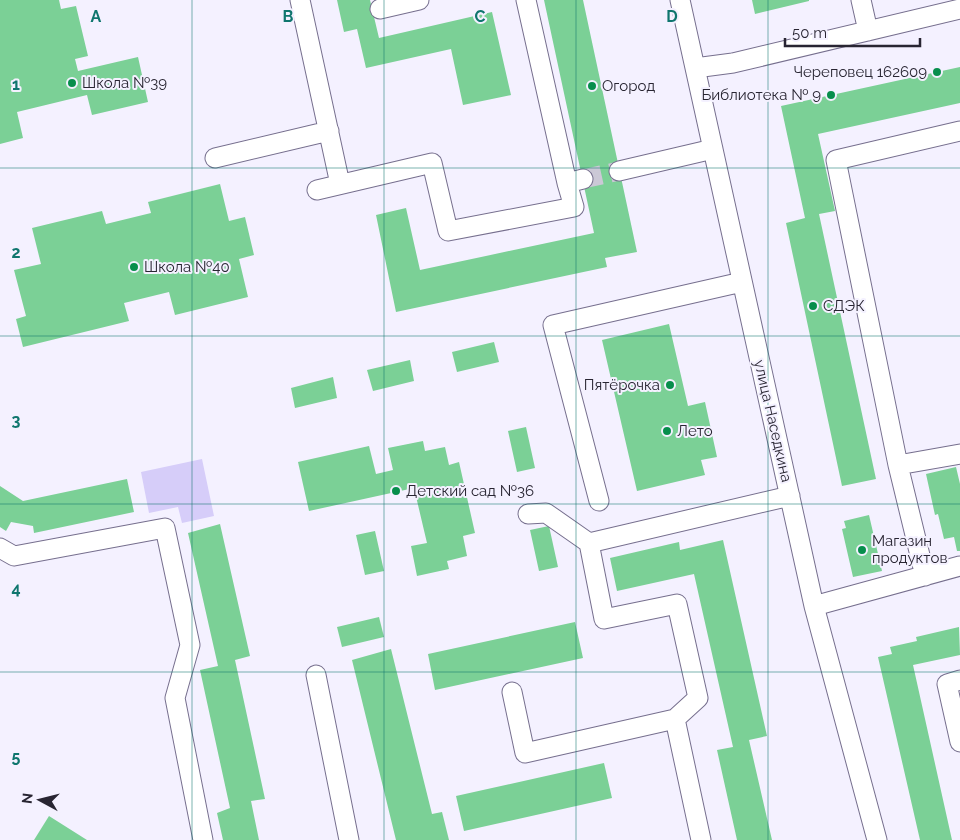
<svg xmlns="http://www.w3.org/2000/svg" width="960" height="840" viewBox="0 0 960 840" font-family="Raleway,sans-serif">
<rect width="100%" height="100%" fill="#f4f1ff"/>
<!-- green -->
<path fill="#d6cdf9" d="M202 459 214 516 182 523 178 507 149 513 141 472Z"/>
<!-- building -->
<path fill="#7bd096" d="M0 0H59L61 9 76 6 88 56 75 59 78 71 138 57 148 102 92 115 87 95 17 112 23 138 0 144Z
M337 0H370L379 38 492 12 511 95 463 105 451 49 366 68 357 29 344 32Z
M544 0H583L637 252 605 258 607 267 396 312 376 215 406 208 420 270 594 233Z
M752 0H809V1L755 14Z
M960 67V103L818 134 835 211 819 214 876 479 842 486 786 223 805 218 781 106Z
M220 184 229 221 245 217 254 255 239 259 248 297 175 315 169 292 124 303 129 321 23 347 16 319 26 316 14 270 41 264 32 228 102 211 106 224 151 213 148 202Z
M669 324 688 406 705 402 717 457 701 460 705 475 637 491 602 340Z
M494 342 499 362 457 372 452 352Z
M410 360 414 381 373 391 367 370Z
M333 377 337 398 295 408 291 388Z
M526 427 535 468 517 472 508 431Z
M423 441 425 451 445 447 449 465 459 462 475 533 463 536 467 556 447 561 449 569 417 576 411 546 427 543 414 488 309 511 298 462 369 446 376 474 393 470 388 448Z
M956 467 960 484V551H957L954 537 944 539 938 514 935 515 926 474Z
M127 479 134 512 34 533 33 526 11 522 6 531 0 527V486L23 501Z
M869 515 882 571 853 577 842 529 846 528 844 521Z
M220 524 250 656 235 660 265 799 251 801 259 840H223L217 813 230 808 200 670 218 666 188 533Z
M549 526 558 567 539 571 530 530Z
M375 531 384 571 365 575 356 535Z
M723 540 767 736 749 740 772 840H737L717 750 733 747 694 574 617 591 610 558 679 542 680 550Z
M379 617 384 637 342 647 337 627Z
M575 622 583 658 435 690 428 654Z
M959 627 960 655 913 665 952 840H920L878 657 892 654 890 647 917 641 916 637Z
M391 649 432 814 442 812 449 840H396L352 660Z
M604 763 612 798 464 831 456 796Z
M49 816 87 840H34Z"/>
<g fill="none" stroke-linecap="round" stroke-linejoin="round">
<!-- minor-tunnel -->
<path stroke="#cbc8d6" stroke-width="19" stroke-dasharray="19 9" stroke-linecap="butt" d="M583 179 619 171"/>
<defs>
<path id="minor" d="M300 0 340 184
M526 0 567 183 583 179
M680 0 814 606 877 840
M861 0 868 31
M380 9 419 0
M695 68 733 63 960 9
M215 158 329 131
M619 171 713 149
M317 190 432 163 448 231 574 207 567 183
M898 465 960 454
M599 501 553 325 742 282
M528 514 546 513 589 543
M0 548 14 556 165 528 190 645 175 698 203 840
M925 576 898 465 836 160 960 131
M814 606 960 566
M316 675 349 840
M960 680 947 684 960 742
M512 692 525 753 675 719 701 840
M675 719 698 698 677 604 604 619 589 543 790 496"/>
</defs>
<!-- minor casing -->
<use href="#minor" stroke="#766f8e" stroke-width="21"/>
<!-- minor -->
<use href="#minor" stroke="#fff" stroke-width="19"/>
</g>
<!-- grid -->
<path fill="none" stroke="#0f766e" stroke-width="1" stroke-opacity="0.55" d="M192 0V840M384 0V840M576 0V840M768 0V840M0 168H960M0 336H960M0 504H960M0 672H960"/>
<!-- markers -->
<g fill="#078e4c" stroke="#f4f1ff" stroke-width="2">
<circle cx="937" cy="72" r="5"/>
<circle cx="72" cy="83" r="5"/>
<circle cx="592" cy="86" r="5"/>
<circle cx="831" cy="95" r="5"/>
<circle cx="134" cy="267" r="5"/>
<circle cx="813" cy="306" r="5"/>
<circle cx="670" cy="385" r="5"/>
<circle cx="667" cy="431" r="5"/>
<circle cx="396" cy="491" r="5"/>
<circle cx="862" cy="550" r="5"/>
</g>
<g text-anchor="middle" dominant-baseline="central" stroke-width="4" stroke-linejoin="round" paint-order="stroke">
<!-- poi labels -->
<g font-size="15" fill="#282532" stroke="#f4f1ff" text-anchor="start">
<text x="927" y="72" text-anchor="end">Череповец 162609</text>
<text x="82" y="83">Школа №39</text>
<text x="602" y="86">Огород</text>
<text x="821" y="95" text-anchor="end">Библиотека № 9</text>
<text x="144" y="267">Школа №40</text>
<text x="823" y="306">СДЭК</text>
<text x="660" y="385" text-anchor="end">Пятёрочка</text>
<text x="677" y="431">Лето</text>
<text x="406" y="491">Детский сад №36</text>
<text x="872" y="541">Магазин<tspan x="872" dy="17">продуктов</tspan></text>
</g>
<!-- street labels -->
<g font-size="15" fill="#282532" stroke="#f4f1ff">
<text transform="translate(773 421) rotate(77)">улица Наседкина</text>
</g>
</g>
<g font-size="16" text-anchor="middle" font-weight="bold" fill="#0f766e" stroke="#f4f1ff" stroke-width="4" stroke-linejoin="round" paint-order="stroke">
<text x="96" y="22">A</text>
<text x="288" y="22">B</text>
<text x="480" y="22">C</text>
<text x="672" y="22">D</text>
<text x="16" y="90">1</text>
<text x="16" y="258">2</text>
<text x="16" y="426">3</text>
<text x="16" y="594">4</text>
<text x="16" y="762">5</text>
</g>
<!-- north arrow -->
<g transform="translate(40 800) rotate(277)" stroke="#f4f1ff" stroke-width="4" paint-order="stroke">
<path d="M0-4L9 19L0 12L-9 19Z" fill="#282532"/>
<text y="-8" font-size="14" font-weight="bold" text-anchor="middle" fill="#282532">N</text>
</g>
<!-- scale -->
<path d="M785 38v8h135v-8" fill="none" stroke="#282532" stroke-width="2.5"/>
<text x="792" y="38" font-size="15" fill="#282532" stroke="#f4f1ff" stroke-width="4" paint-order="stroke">50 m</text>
</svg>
